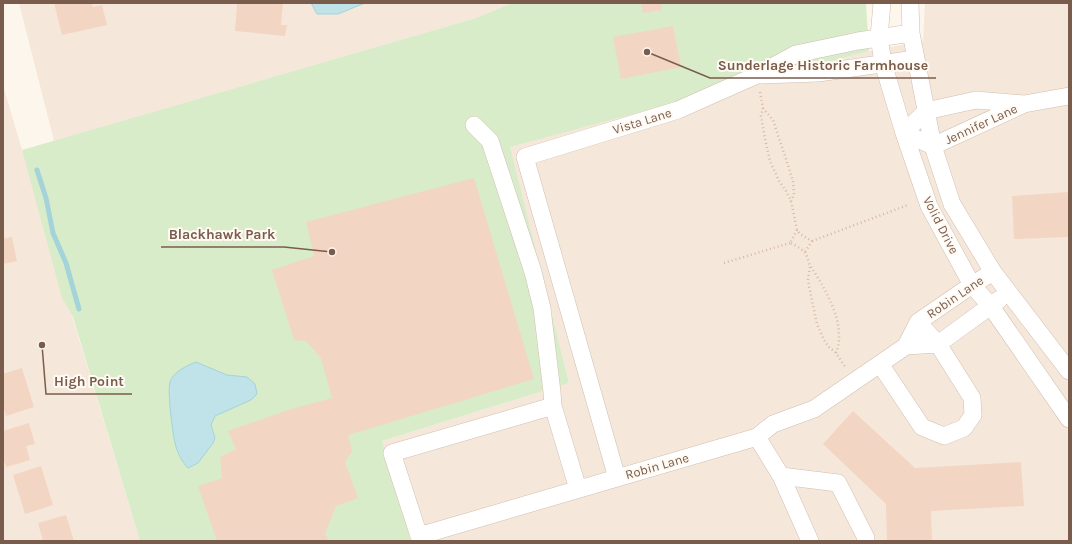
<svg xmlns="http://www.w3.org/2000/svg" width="1072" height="544" viewBox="0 0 1072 544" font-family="Karla,sans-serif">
<rect width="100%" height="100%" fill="#fdf6ec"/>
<!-- residential -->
<path fill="#f5e8da" d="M19 3H512L476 18 54 141Z
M925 3H1069V541H411L382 441 569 383 509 147 869 51 923 41Z
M3 85 22 150 140 541H3Z"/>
<!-- green -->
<path fill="#d8ecc9" d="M512 3H866L869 51 510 147 569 383 382 441 411 541H140L73 317 62 298 22 150 476 18Z"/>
<!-- water -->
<path fill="#bfe3e8" stroke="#a5d3da" d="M311 3H365L338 14H317Z
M196 362 227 375 247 377 255 384 257 394 251 400 215 416 211 425 215 438 213 443 198 463 188 468C182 462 179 455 176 447 173 438 167 390 170 382 173 372 188 365 196 362Z"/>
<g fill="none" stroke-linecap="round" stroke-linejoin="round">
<!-- stream -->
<path stroke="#a5d3da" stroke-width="5" d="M37 170 46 198 53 233 66 263 79 309"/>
</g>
<!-- building -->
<path fill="#f3d5c3" d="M54 3H92L93 7 102 5 107 25 62 35Z
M237 3H283L281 25H287L285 36 235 31Z
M641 3H661L662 10 643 13Z
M673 26 681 67 621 79 613 37Z
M474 178 534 379 348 435 352 451 345 462 358 498 336 506 325 534 329 541H217L198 486 222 478 220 457 236 449 228 431 288 410 332 398 321 358 306 341 294 340 272 270 314 256 306 222Z
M1069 192V237L1014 239 1012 196Z
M12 237 17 261 3 264V239Z
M22 368 34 407 6 416 3 405V374Z
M853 411 915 468 1021 462 1024 506 931 511 932 541H887L886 504 823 444Z
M29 423 35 444 26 446 30 460 6 467 3 457V431Z
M41 466 53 505 25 514 13 475Z
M66 515 74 541H43L38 523Z"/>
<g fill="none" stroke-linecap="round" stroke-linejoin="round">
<defs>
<path id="minor" d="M882 3 879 37 883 63 904 133 929 206 972 285 990 305 1069 419
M910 3 911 33 933 146 952 204 993 272 1069 371
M761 75 818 73 915 59
M1024 104 976 100 926 111 904 133 933 146 1024 104 1069 96
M474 125 490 141 533 272 542 308 552 392 553 406
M906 346 938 344 1000 299
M880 364 922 427 944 436 964 428 973 415 972 398 938 344 918 322
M757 437 781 476 810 541
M781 476 838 483 866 538 865 541
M617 478 525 157 678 110 757 75 796 54 858 41 911 33
M578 489 553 406 392 453 419 536 757 437 773 424 814 409 906 346 918 322 972 285 993 272"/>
</defs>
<!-- minor casing -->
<use href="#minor" stroke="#d1beb0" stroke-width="18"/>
<!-- path -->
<path stroke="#d9b8a5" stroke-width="2.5" stroke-dasharray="1 3" stroke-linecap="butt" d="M760 92 763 108 761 116 765 139 770 161 779 181 786 191 791 201 797 230 800 234 812 241 805 252
M763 108 773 120 785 156 793 181 794 195 791 201
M797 230 790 243C795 245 802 249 805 253 808 257 808 263 811 267 826 290 847 325 836 353
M812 241 908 205
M724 263 790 243
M810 267 808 279 809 286 817 324 824 340 829 347 836 353 846 368"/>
<!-- minor -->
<use href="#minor" stroke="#fff" stroke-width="17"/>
</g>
<g text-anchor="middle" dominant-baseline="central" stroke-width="4" stroke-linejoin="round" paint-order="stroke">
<!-- street labels -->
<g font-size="13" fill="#7a5c4d" stroke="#fffaf3">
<text transform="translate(642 121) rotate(-17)">Vista Lane</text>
<text transform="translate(981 124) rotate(-25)">Jennifer Lane</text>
<text transform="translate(941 225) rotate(63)">Volid Drive</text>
<text transform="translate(955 297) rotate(-34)">Robin Lane</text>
<text transform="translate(657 466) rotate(-16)">Robin Lane</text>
</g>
</g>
<!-- callouts -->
<path fill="none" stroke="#7a5c4d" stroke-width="1.5" d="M647 52L710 78H936M332 252L284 247H161M42 345L46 394H132"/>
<g fill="#7a5c4d" stroke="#fffaf3" stroke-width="1.5">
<circle cx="647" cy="52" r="4"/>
<circle cx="332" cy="252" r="4"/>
<circle cx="42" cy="345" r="4"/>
</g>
<g font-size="14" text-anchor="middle" font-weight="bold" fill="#7a5c4d" stroke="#fffaf3" stroke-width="4" stroke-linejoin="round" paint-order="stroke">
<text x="823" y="70">Sunderlage Historic Farmhouse</text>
<text x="222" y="239">Blackhawk Park</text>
<text x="89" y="386">High Point</text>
</g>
<!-- border -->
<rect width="1072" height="544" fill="none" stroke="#7a5c4d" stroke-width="8"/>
</svg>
